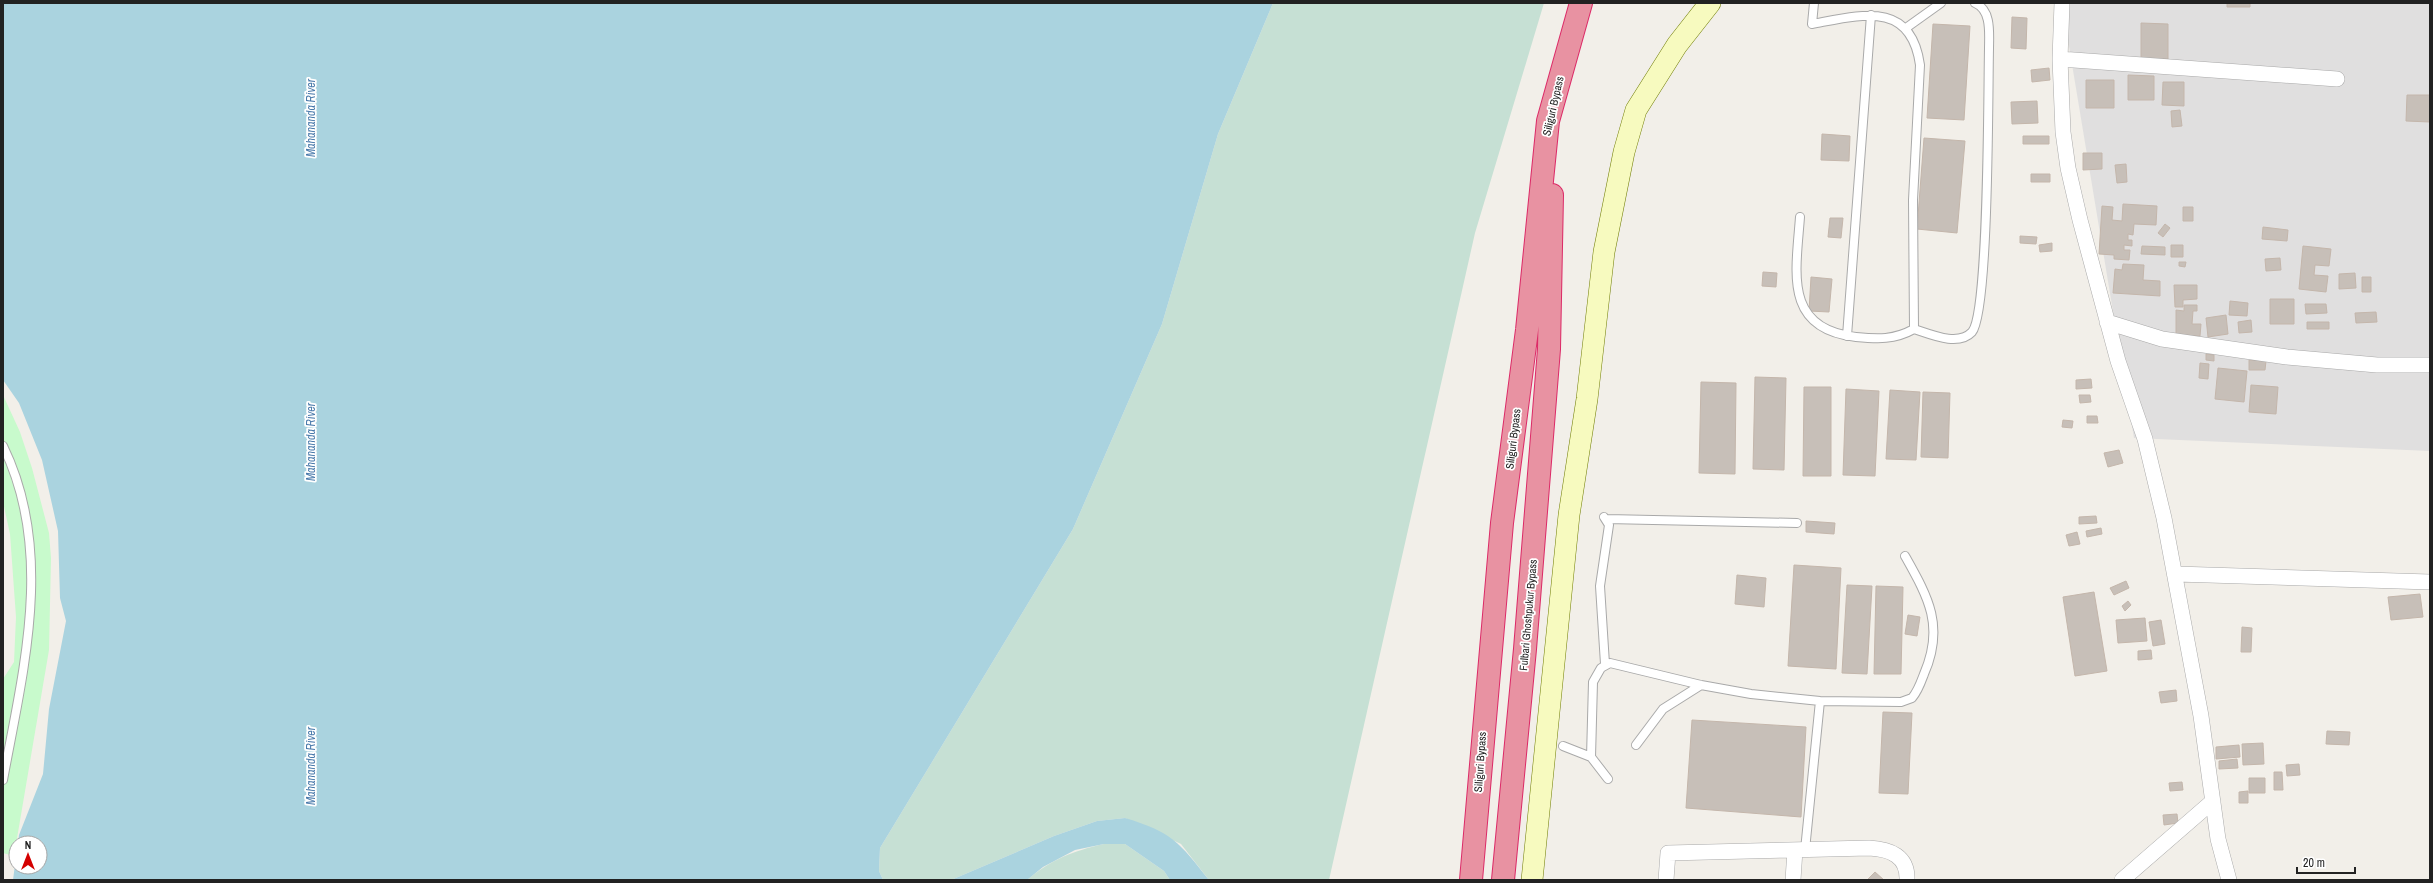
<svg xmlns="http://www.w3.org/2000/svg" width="2433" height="883" viewBox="0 0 2433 883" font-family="'Archivo Narrow',sans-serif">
<rect width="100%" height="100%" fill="#f2efe9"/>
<!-- residential -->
<path fill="#e0dfdf" d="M2066 3H2430V451L2134 438 2066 28Z"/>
<!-- wetland -->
<path fill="#c6e0d4" d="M1273 3H1544L1475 233 1329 880H1209L1181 844 1125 818 1097 821 1054 836 951 880H883L879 871 880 848 1073 529 1162 324 1218 134Z
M1104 844H1125L1164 871 1170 880H1027C1052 859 1073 851 1104 844Z"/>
<!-- park -->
<path fill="#c8facc" d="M3 395 20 432 32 468 49 533 51 558 49 650 14 856 3 853V679L14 662 16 617 10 534 3 502Z"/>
<!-- water -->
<path fill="#aad3df" d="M3 3H1273L1218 134 1162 324 1073 529 880 848 879 871 883 880H13L16 857V867H40V843H18L19 835 43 774 49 709 66 621 60 598 58 531 42 460 19 403 3 380Z
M1125 818C1172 832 1179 842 1209 880H1170L1164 871 1125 844H1104L1075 850 1043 867 1027 880H951L1054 836 1097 821Z"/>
<!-- building -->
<path fill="#c7bfb8" stroke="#c4b6ab" d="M2227 3H2250V7H2227Z
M2012 17 2027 18 2026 49 2011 48Z
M2141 23 2168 24V59H2141Z
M1933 24 1970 26 1964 120 1927 118Z
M2049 68 2050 80 2032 82 2031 70Z
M2128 75 2154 76V100H2128Z
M2086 80H2114V108H2086Z
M2163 82H2184V106L2162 105Z
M2407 95H2430V122L2406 121Z
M2037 101 2038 123 2012 124 2011 102Z
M2180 110 2182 126 2172 127 2171 111Z
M1822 134 1850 136 1849 161 1821 160Z
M2023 136H2049V144H2023Z
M1924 138 1965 141 1957 233 1917 229Z
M2083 153H2102V169L2083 170Z
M2126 164 2127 182 2117 183 2115 165Z
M2031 174H2050V182H2031Z
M2123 204 2157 206 2156 225 2134 224 2133 235 2128 234V240H2132V246L2124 245V250H2130L2129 260 2114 259V255L2099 254 2102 206 2113 207 2112 220 2122 221Z
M2183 207H2193V221H2183Z
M1830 218H1843L1841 238 1828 237Z
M2165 224 2170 228 2163 237 2158 233Z
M2263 227 2288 230 2287 241 2262 239Z
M2020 236 2037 237 2036 244 2020 243Z
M2052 243V251L2040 252 2039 245Z
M2171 245H2183V257H2171Z
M2142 246 2165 247V255L2141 254Z
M2303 246 2331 249 2329 266 2315 265 2314 275 2328 276 2326 292 2299 289Z
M2280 258 2281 270 2266 271 2265 259Z
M2179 262H2186L2185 267 2179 266Z
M2123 264 2144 265 2143 280 2160 281V296L2113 293 2115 269 2122 270Z
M1763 272 1777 273 1776 287 1762 286Z
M2355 273 2356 288 2339 289V274Z
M1811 277 1832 279 1829 312 1809 311Z
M2362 277H2371V292H2362Z
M2174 285H2197V299L2183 300V307H2175Z
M2270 299H2294V324H2270Z
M2230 301 2248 303 2247 316 2229 315Z
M2305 304H2326L2327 313 2306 314Z
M2184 305H2197V311H2193L2192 324H2201L2200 336 2176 335V310L2184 311Z
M2376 312 2377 322 2356 323 2355 313Z
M2226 315 2228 334 2208 337 2206 318Z
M2251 320 2252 332 2239 333 2238 322Z
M2307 322H2329V329H2307Z
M2206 354 2214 355V361L2206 360Z
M2249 360 2266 361 2265 370H2249Z
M2200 363 2209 364 2208 379 2199 378Z
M2218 368 2247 371 2244 402 2215 399Z
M1755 377 1786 378 1784 470 1753 469Z
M2091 379 2092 388 2076 389V380Z
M1701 382 1736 383 1735 474 1699 473Z
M2251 385 2278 387 2276 414 2249 412Z
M1804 387H1831V476H1803Z
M1846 389 1879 391 1875 476 1843 475Z
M1890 390 1920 392 1916 460 1886 459Z
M1923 392 1950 393 1948 458 1921 457Z
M2079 395H2090L2091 402 2080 403Z
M2087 416H2097L2098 423H2087Z
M2063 420 2073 421 2072 428 2062 427Z
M2119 450 2123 463 2108 467 2104 453Z
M2096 516 2097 523 2079 524V517Z
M1806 521 1835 523 1834 534 1806 532Z
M2101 528 2102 534 2087 537 2086 531Z
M2077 532 2080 544 2069 546 2066 535Z
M1794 565 1841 568 1836 669 1788 666Z
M1737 575 1766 578 1764 607 1735 604Z
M2126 581 2129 588 2114 595 2110 588Z
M1847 585 1872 586 1867 674 1842 673Z
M1876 586 1903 587 1901 674H1874Z
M2094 592 2107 671 2075 676 2063 597Z
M2420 594 2423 617 2391 620 2388 597Z
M2128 601 2131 605 2125 611 2122 606Z
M1908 615 1920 617 1917 636 1905 634Z
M2145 618 2147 641 2118 643 2116 620Z
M2161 620 2165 644 2153 646 2149 622Z
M2242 627 2252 628 2251 652H2241Z
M2151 650 2152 659 2138 660V651Z
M2176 690 2177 701 2161 703 2159 692Z
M1883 712 1912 713 1908 794 1879 793Z
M1692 720 1806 727 1801 817 1686 808Z
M2327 731 2350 732 2349 745 2326 744Z
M2263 743 2264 764 2243 765 2242 744Z
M2239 745 2240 757 2216 759V747Z
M2237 759 2238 768 2219 769V761Z
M2299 764 2300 775 2287 776 2286 765Z
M2274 772H2282L2283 790H2274Z
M2249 778H2265V793H2249Z
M2182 782 2183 790 2170 791 2169 783Z
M2248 791V803H2239V792Z
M2177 814 2178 823 2164 825 2163 815Z
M1875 872 1884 880H1867Z"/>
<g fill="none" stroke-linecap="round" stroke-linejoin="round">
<defs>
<path id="lane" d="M1906 28 1941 3
M1800 217C1796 272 1783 329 1856 337 1878 339 1894 340 1914 329L1913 200 1920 65C1911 0 1861 15 1812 24L1814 3
M1914 329C1930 334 1958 347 1972 332 1989 312 1988 90 1989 49 1989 34 1992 10 1975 3
M1847 336 1871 15
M3 446C55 552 23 671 3 780
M1604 517 1609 525 1600 586 1605 664
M1607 519 1797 523
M1636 745 1663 709 1701 685
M1563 746 1591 757 1608 779
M1591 757 1593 682 1601 668 1610 663 1701 685 1751 694 1820 701 1901 702 1912 698C1918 691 1921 682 1924 674 1945 626 1928 597 1905 556
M1805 850 1820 701"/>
<path id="street" d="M2062 3 2060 59 2063 132 2068 168 2080 220 2118 361 2145 439 2164 518 2201 716 2218 839 2229 880
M2060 59 2337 79
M2107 322 2162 339 2287 357 2377 365H2430
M2176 574 2430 582
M1666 880 1668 853 1869 848C1890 849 1908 856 1907 880
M1793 880 1795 850
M2122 880 2213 801"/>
<path id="secondary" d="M1532 880 1569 515 1587 399 1604 252 1624 152 1636 110 1677 45 1710 3"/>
<path id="highway" d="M1471 880 1502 523 1527 330 1548 121 1581 3
M1503 880 1525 649 1549 349 1552 195"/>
</defs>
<!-- lane casing -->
<use href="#lane" stroke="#a9a9a9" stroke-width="10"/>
<!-- street casing -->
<use href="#street" stroke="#a9a9a9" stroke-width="16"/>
<!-- secondary casing -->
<use href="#secondary" stroke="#707d05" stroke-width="22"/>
<!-- highway casing -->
<use href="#highway" stroke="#dc2a67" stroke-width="24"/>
<!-- lane -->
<use href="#lane" stroke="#fff" stroke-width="8"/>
<!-- street -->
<use href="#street" stroke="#fff" stroke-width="15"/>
<!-- secondary -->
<use href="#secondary" stroke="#f7fabf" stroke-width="21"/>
<!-- highway -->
<use href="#highway" stroke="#e892a2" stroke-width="22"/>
</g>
<g text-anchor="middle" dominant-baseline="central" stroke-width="3.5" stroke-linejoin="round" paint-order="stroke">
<!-- street labels -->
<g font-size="11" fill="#222" stroke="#fff">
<text transform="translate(1553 106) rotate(-77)">Siliguri Bypass</text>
<text transform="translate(1513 439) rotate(-83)">Siliguri Bypass</text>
<text transform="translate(1528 615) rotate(-85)">Fulbari Ghoshpukur Bypass</text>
<text transform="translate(1480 762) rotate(-86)">Siliguri Bypass</text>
</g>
<!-- water labels -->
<g font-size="12" font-style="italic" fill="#4a7aab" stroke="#fff">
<text transform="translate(311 118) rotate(-90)">Mahananda River</text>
<text transform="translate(311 442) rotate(-90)">Mahananda River</text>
<text transform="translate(311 766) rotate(-90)">Mahananda River</text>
</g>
</g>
<!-- border -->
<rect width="2433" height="883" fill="none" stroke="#222222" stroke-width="8"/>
<!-- north arrow -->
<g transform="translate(28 855)"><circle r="19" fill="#ffffff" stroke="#a7a7a7"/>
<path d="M0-3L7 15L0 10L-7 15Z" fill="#d40000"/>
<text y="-6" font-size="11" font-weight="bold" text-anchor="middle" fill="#222222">N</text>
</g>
<!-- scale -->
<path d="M2297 867v6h58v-6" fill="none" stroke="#222222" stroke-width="2"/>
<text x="2303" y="867" font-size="12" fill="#222222" stroke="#ffffff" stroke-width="3" paint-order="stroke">20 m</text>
</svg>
